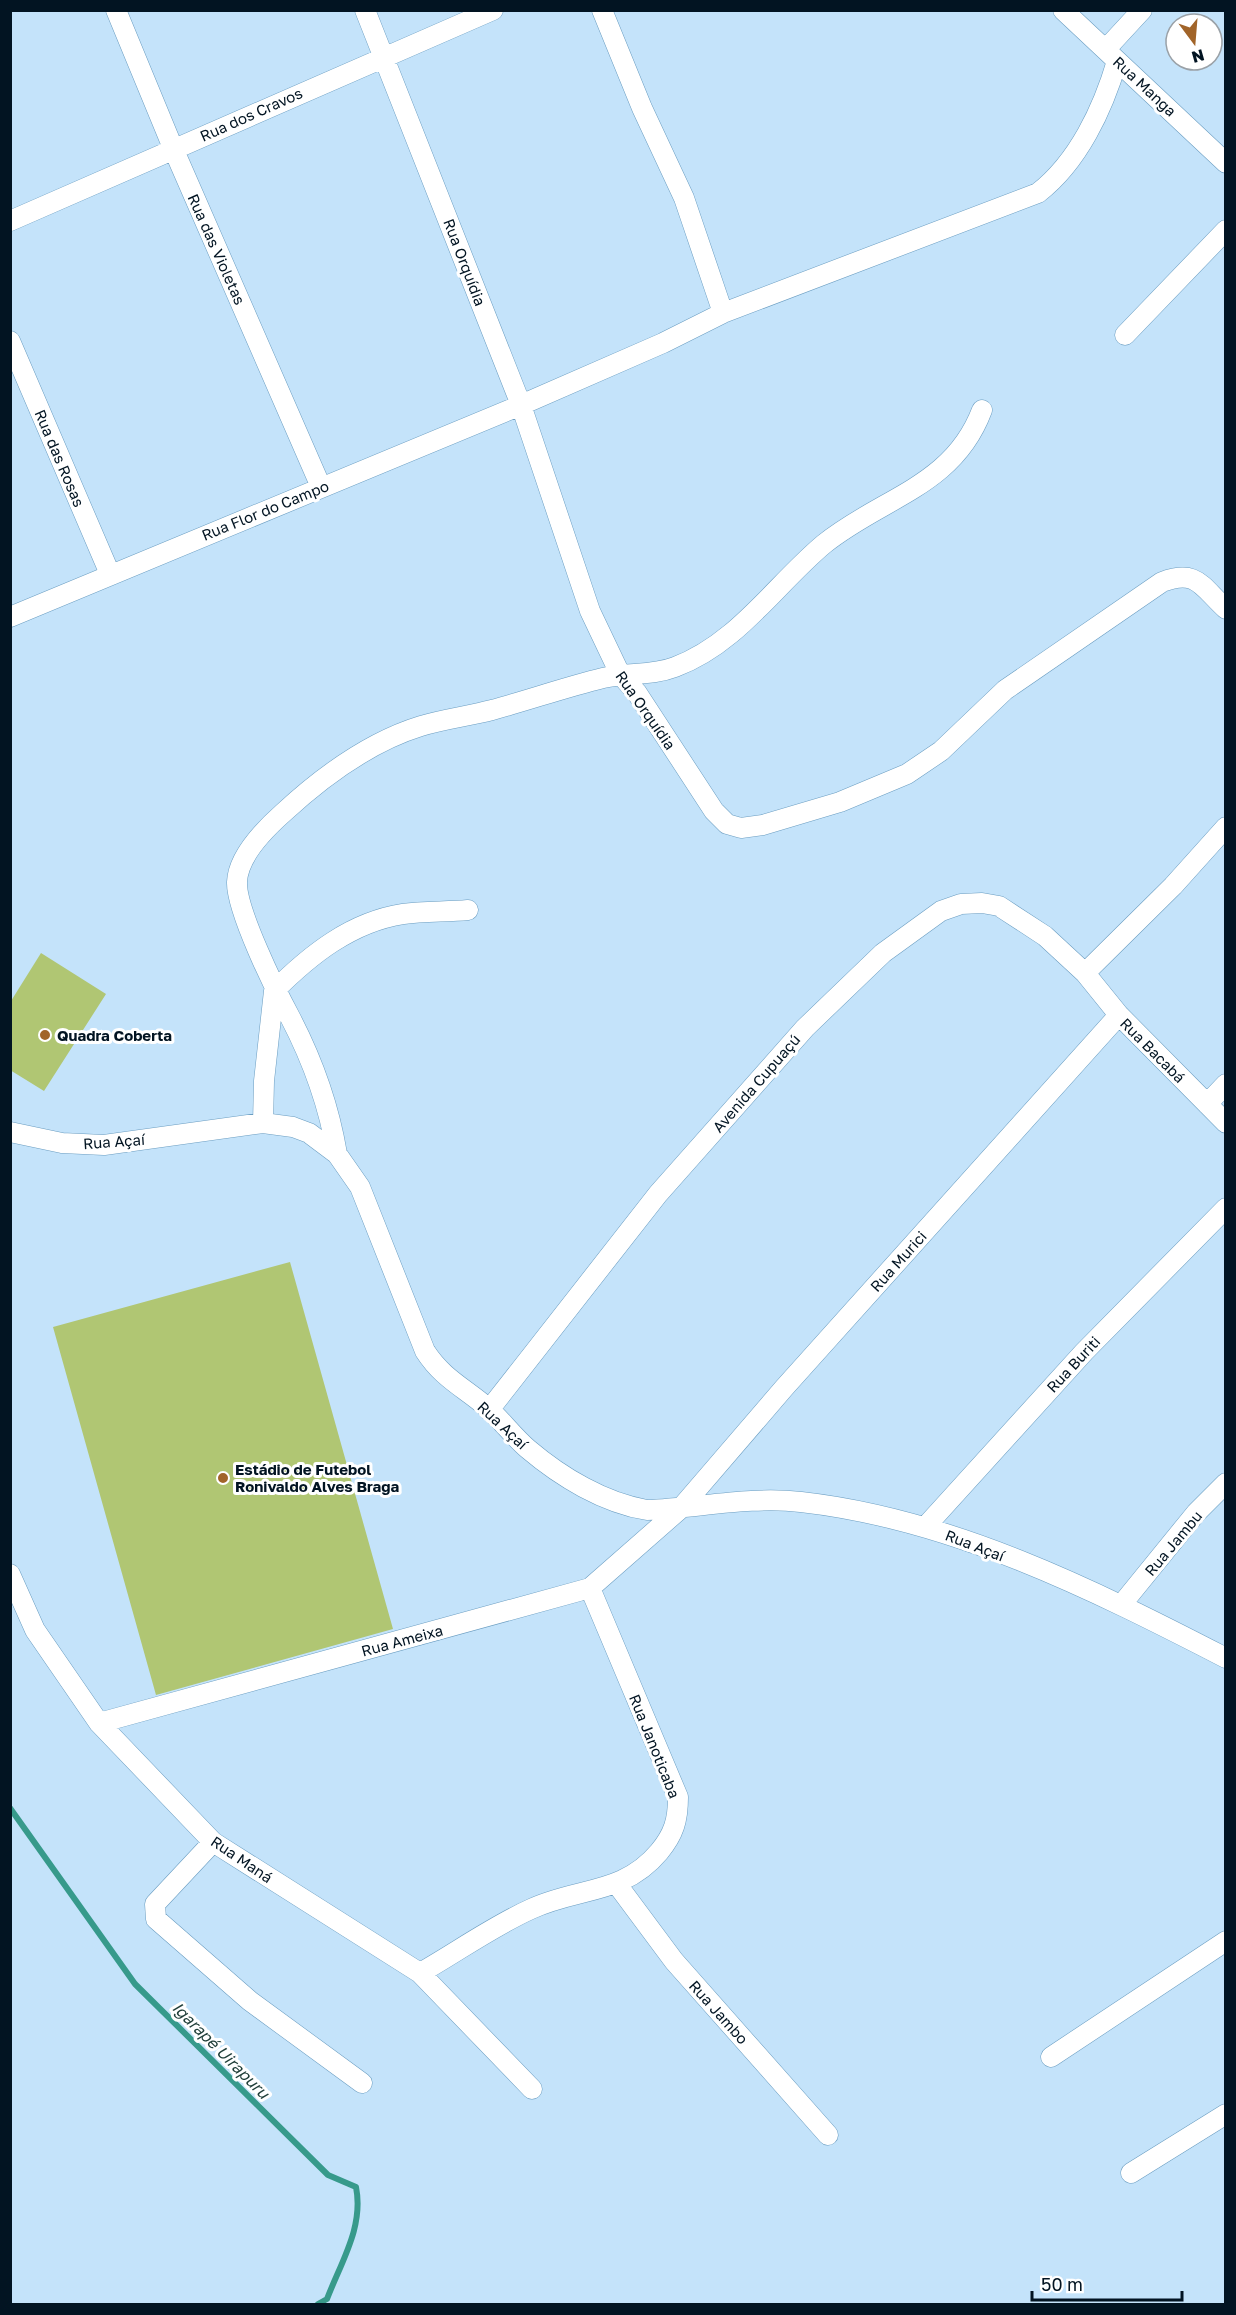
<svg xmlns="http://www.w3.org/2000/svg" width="1236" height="2315" viewBox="0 0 1236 2315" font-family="'Golos Text',sans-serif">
<rect width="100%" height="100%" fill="#c4e3fa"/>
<!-- green -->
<path fill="#b0c673" d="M41 953 106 994 44 1091 10 1070 11 1001Z
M290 1262 393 1629 156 1695 53 1327Z"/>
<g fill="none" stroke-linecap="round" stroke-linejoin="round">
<!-- stream -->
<path stroke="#379a8b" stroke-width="6" d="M10 1808 135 1984 328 2175 356 2187C364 2227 341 2262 327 2299L318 2304"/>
<defs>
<path id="minor" d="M116 10 173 148 321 487
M365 10 521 405 590 611 620 674 637 693 714 811 727 824 741 828 763 825 840 802 907 774 941 751 1005 690 1162 582C1197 569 1201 586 1226 609
M602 10 642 108 684 198 723 313
M1063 10 1226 163
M1106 49 1142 10
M10 221 493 10
M1125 335 1226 230
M10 341 110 574
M10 617 521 405 663 343 723 313 1038 193C1078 162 1103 109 1117 61
M1085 973 1173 886 1226 827
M1207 1104 1226 1084
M263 1123 264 1081 274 991C310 955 351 922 403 914 424 911 447 912 468 910
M10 1132 62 1143 104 1145 263 1123 293 1127 309 1133 337 1154 360 1187 425 1351C443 1379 465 1388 489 1409 503 1422 514 1437 528 1449 561 1477 604 1503 647 1510 698 1508 750 1496 801 1502 952 1519 1092 1589 1226 1658
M337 1154C329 1106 313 1061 290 1017 276 991 236 910 237 882 238 856 265 829 283 813 323 776 369 742 421 726 444 719 469 716 492 710 529 700 566 687 603 678 627 672 652 676 675 667 737 644 775 585 824 544 882 497 953 487 982 410
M489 1410 658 1194 805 1028 883 953 941 911 961 904 982 903 999 906 1045 936 1085 973 1119 1015 1226 1123
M926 1526 1084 1352 1226 1208
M10 1574 35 1630 99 1723 213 1842 420 1973 532 2089
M1122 1604 1196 1513 1226 1483
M99 1723 590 1588 680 1509 784 1388 1119 1015
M213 1842 155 1904 156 1919 250 2001 362 2083
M616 1883 674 1961 828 2135
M420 1973C457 1952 493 1926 531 1909 578 1887 623 1895 659 1852 674 1834 678 1820 678 1797L590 1588
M1051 2057 1226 1941
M1131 2173 1226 2114"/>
</defs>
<!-- minor casing -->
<use href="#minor" stroke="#6a9dc1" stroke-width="21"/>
<!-- minor -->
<use href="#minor" stroke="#fff" stroke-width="20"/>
</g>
<!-- markers -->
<g fill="#a16429" stroke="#fff" stroke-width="2">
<circle cx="45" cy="1035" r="6"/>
<circle cx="223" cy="1478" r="6"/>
</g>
<g text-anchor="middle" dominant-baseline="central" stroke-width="6" stroke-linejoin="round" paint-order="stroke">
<!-- street labels -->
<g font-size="15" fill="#021422" stroke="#fff">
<text transform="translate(1145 86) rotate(43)">Rua Manga</text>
<text transform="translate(251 114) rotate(-24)">Rua dos Cravos</text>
<text transform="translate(217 249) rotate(66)">Rua das Violetas</text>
<text transform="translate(465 262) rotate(69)">Rua Orquídia</text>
<text transform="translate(60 458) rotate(67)">Rua das Rosas</text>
<text transform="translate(265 510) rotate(-22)">Rua Flor do Campo</text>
<text transform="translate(646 710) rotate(55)">Rua Orquídia</text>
<text transform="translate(1153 1050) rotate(45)">Rua Bacabá</text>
<text transform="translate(756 1083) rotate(-49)">Avenida Cupuaçú</text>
<text transform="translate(114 1141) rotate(-4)">Rua Açaí</text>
<text transform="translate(898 1261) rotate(-48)">Rua Murici</text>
<text transform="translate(1073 1364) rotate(-47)">Rua Buriti</text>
<text transform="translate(503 1425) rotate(43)">Rua Açaí</text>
<text transform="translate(1173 1543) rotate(-50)">Rua Jambu</text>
<text transform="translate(975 1545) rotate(21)">Rua Açaí</text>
<text transform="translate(402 1640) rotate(-15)">Rua Ameixa</text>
<text transform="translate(655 1746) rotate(68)">Rua Janoticaba</text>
<text transform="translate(242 1859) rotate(34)">Rua Maná</text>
<text transform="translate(719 2012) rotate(48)">Rua Jambo</text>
</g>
<!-- poi labels -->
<g font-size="15" font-weight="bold" fill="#021422" stroke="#fff" text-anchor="start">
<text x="57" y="1035">Quadra Coberta</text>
<text x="235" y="1469">Estádio de Futebol<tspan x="235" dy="17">Ronivaldo Alves Braga</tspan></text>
</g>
<!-- water labels -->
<g font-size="16" font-style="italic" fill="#213f3a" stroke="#fff">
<text transform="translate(221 2050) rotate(45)">Igarapé Uirapuru</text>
</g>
</g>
<!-- border -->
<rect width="1236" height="2315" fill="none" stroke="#021422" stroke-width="24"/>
<!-- north arrow -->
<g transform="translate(1194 42) rotate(164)"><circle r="28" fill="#ffffff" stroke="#9aa1a7" stroke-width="1.5"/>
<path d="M0-4.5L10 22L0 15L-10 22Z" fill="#a16429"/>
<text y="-9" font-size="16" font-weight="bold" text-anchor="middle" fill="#021422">N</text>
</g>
<!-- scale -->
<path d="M1032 2291v9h150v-9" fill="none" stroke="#021422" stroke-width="3"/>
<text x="1041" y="2291" font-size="18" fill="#021422" stroke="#ffffff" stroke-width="4.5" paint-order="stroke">50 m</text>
</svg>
